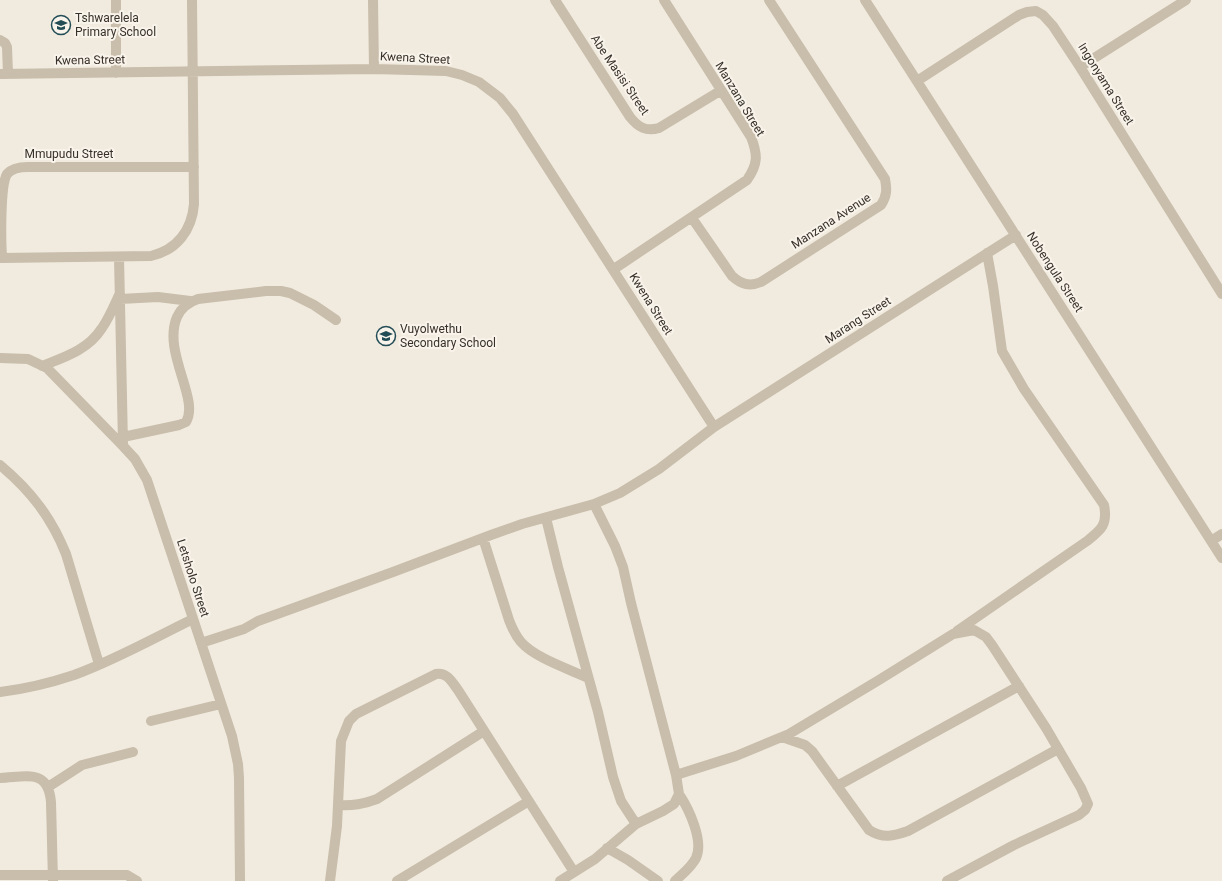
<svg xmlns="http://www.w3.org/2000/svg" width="1222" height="881" viewBox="0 0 1222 881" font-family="Roboto,sans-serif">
<rect width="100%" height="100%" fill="#f1ebdf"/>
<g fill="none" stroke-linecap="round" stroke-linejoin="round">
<!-- minor -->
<path stroke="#c9bdab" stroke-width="10" d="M373 0 374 69
M555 0 630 117C638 127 646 132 659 128L720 91
M865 0 1222 558
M0 40 5 43 7 47 8 74
M1080 67 1186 0
M116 73V0
M0 74 374 69 446 71 462 75 479 82 500 98 513 114 714 427
M917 81 1019 15 1027 12 1036 11 1043 15 1053 26 1080 67 1222 294
M692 218 732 276C741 284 749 287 761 282L881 205C887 196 887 189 885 179L769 0
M119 257 123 444
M0 258 151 256C177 250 192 230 194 204L192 0
M2 258C1 241 0 185 7 174 12 168 20 167 28 167H194
M614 269 747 180C758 164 758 155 751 137L664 0
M120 299 158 297 190 301
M0 358 28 359 47 368 123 446 135 459 147 480 232 736 238 764 239 778 240 881
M42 366C65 357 88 350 102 328 109 318 114 306 119 295
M123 437 179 425 186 422C200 399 162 352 177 317 181 308 189 302 198 299L266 291H281L290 293 314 305 336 320
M0 465C31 491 51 517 66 554L99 664
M546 518 558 567 598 712 613 777 621 801 636 824
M483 538 509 620C512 628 516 636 521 642 535 658 569 669 588 678
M1211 541 1222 534
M957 631 1087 541C1101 530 1108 525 1104 505L1024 389 1002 351 993 286 987 253
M201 643 244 629 258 621 393 572 491 535 522 524 594 504 620 493 659 469 714 427 1016 235
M0 692C25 689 50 683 74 675 115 660 154 638 193 619
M151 721 221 704
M782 737 805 745 812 751 869 830C883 839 894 836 908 831L1058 749
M676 775 736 756 789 734 879 680 953 634 974 630 986 637 992 645 1046 728 1081 788 1088 804 1085 810 1079 815 1014 845 947 881
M0 778C26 777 48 768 51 802L53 881
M837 786 1019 686
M48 787 82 765 133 752
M338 805C353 806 363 804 377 799L484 731
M607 848 628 860 658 881
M0 875H127L137 881
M330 881 337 826 341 741 349 721 356 714 436 674C447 672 452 682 458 690L574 872
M397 881 529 801
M560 881 595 859 636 824 663 811 674 804 679 794 676 775 631 603 623 567 615 546 594 504
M675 881C682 874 691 868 696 858 704 841 689 809 679 794"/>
</g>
<!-- icons -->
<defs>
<symbol id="school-ring" viewBox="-11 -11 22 22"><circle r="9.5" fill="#f9f4eb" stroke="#224c56" stroke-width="1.5"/><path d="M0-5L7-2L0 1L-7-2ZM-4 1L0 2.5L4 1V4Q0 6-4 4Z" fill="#224c56"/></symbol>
</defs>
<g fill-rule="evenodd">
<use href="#school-ring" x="50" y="14" width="22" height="22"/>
<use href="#school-ring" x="375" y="325" width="22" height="22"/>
</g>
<g text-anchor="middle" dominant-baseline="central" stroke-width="4" stroke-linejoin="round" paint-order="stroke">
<!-- poi labels -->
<g font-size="12" fill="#37302a" stroke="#f9f4eb" text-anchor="start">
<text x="75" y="18">Tshwarelela<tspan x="75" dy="14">Primary School</tspan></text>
<text x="400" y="329">Vuyolwethu<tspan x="400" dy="14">Secondary School</tspan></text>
</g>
<!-- street labels -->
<g font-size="12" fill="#37302a" stroke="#f9f4eb">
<text transform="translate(415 58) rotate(3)">Kwena Street</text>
<text transform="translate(90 60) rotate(-1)">Kwena Street</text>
<text transform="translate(620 75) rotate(56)">Abe Masisi Street</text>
<text transform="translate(1106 84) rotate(58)">Ingonyama Street</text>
<text transform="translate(740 99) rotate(59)">Manzana Street</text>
<text x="69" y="154">Mmupudu Street</text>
<text transform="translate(831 221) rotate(-33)">Manzana Avenue</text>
<text transform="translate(1055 272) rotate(57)">Nobengula Street</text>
<text transform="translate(651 304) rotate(58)">Kwena Street</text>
<text transform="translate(858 320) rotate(-33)">Marang Street</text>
<text transform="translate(193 578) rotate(72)">Letsholo Street</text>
</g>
</g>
</svg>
